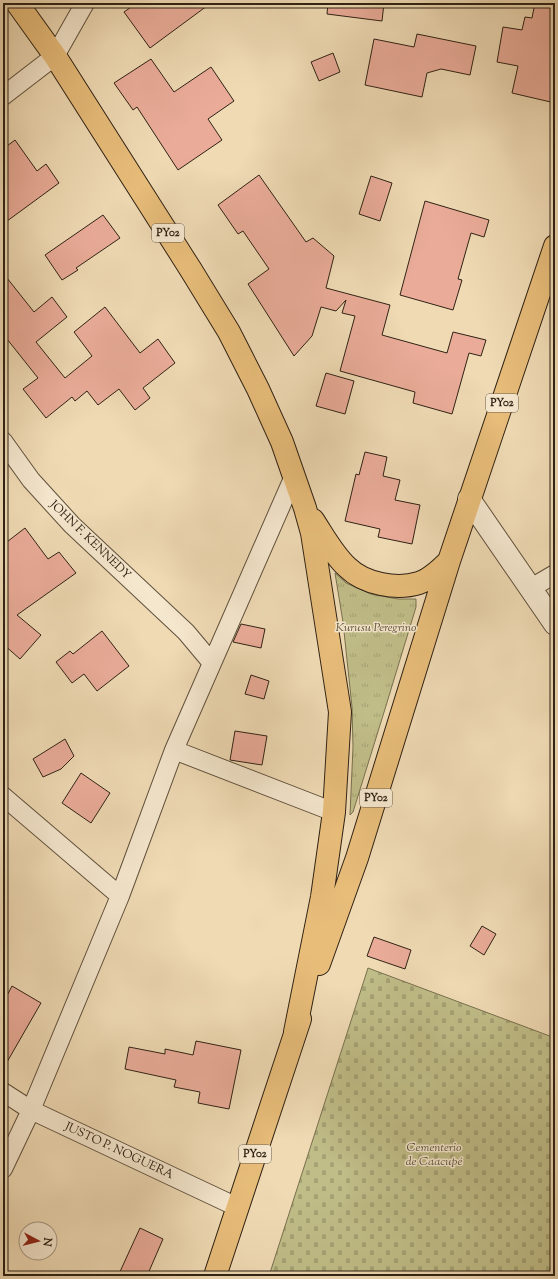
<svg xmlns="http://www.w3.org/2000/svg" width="558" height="1279" viewBox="0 0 558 1279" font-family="'Sorts Mill Goudy',serif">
<defs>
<pattern id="grass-tufts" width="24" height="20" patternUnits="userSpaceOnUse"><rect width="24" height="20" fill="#c0bd88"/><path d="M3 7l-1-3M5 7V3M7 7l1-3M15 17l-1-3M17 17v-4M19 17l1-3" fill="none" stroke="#a5a274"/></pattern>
<pattern id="cemetery-stones" width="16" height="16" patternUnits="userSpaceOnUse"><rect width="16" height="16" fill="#c0bd88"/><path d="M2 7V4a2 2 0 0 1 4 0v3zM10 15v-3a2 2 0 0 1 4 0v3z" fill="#a5a274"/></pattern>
</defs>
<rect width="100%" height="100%" fill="#efdab4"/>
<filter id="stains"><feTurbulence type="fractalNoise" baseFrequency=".005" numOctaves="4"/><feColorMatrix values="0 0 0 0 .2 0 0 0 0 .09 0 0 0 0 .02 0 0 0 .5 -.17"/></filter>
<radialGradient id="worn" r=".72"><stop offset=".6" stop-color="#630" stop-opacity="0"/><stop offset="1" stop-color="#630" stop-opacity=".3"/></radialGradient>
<!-- grass -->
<path fill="url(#grass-tufts)" stroke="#78704e" d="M335 573 346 583 371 594 398 599H416V607L385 709 353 812 350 815 353 747 352 707 343 622Z"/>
<!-- cemetery -->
<path fill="url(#cemetery-stones)" stroke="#78704e" d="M368 968 555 1038V1276H269Z"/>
<!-- building -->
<path fill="#eaac99" stroke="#2f2214" d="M137 3H211L150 48 124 12Z
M328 3H384L382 21 327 14Z
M535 3H555V103L512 93 518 66 497 62 503 27 522 30 525 17 532 18Z
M417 34 476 46 470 75 441 69 427 73 422 97 365 85 374 39 414 47Z
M333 53 340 72 319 81 311 62Z
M151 59 174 92 211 67 234 101 208 119 222 140 178 170 137 107 133 110 114 83Z
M15 140 37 171 46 164 59 183 3 224V149Z
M259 175 306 242 313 238 334 256 326 288 390 305 382 335 447 353 453 332 486 340 481 356 469 353 452 414 413 403 415 392 340 371 355 316 342 313 346 300 336 311 321 307 312 336 294 356 248 284 269 269 243 231 238 234 218 205Z
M371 176 392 183 380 221 359 214Z
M425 201 489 220 484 237 471 233 458 279 462 280 453 310 400 295Z
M103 215 120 238 76 268 78 270 62 280 45 255Z
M3 273 34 312 52 297 67 317 36 342 65 378 92 356 74 332 105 307 140 353 158 339 175 363 143 388 150 398 135 410 119 389 98 405 87 391 75 401 72 397 46 418 23 389 38 378 3 334Z
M326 373 354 381 345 414 316 406Z
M365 452 387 457 383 476 400 480 395 500 420 505 412 544 378 537 380 529 345 521 356 474 359 475Z
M25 528 48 559 59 552 76 573 17 615 41 635 20 659 3 644V545Z
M241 624 265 629 261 648 233 642Z
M102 631 129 666 97 691 84 674 72 683 56 662 70 651 73 654Z
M251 675 269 681 264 699 245 694Z
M235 731 267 736 262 765 230 760Z
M65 739 74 756 61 769 43 777 33 759Z
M81 773 110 793 91 823 62 803Z
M482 926 496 934 484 955 470 946Z
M374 937 411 950 405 969 367 956Z
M12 986 41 1003 3 1069V1003Z
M196 1041 241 1050 229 1109 198 1103 200 1092 174 1087 176 1080 125 1069 129 1047 165 1054V1049L193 1055Z
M140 1228 163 1239 147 1276H118Z"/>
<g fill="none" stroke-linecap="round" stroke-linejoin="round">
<defs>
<path id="minor" d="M3 96 55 56 85 3
M3 441 31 480 72 525 186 632 212 663
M531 588 555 574
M174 750 334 812
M3 796 120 896
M3 1092 31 1110 237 1207
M3 1169 31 1110 120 896 174 750 294 476"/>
<path id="tertiary" d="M469 499 555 624"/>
<path id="primary" d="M17 3 55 56 191 270 229 332 258 389 282 442 305 508 312 533 340 712 334 812 322 897 295 1032
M313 520C323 535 333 554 347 567 364 584 397 590 419 583 431 579 441 569 449 561
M319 964 357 858 449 561 555 246
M215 1276 300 1019"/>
</defs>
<!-- minor casing -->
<use href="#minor" stroke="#5f503c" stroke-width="20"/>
<!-- tertiary casing -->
<use href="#tertiary" stroke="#5f503c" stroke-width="24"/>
<!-- primary casing -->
<use href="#primary" stroke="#2f2214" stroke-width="24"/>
<!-- minor -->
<use href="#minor" stroke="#f5e7ce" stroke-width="18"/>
<!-- tertiary -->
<use href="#tertiary" stroke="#f5e7ce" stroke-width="22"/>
<!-- primary -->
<use href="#primary" stroke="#e8bd7a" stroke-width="22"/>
</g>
<g text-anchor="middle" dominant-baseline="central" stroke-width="3" stroke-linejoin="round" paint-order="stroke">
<!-- shield labels -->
<g fill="#f5e7ce" stroke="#6a5d4c" stroke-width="1">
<rect x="152" y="224" width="32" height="18" rx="3"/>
<rect x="486" y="394" width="32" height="18" rx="3"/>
<rect x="360" y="789" width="32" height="18" rx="3"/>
<rect x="239" y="1145" width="32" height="18" rx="3"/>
</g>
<g font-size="11" font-weight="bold" fill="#2f2214">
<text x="168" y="233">PY02</text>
<text x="502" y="403">PY02</text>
<text x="376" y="798">PY02</text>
<text x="255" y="1154">PY02</text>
</g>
<!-- street labels -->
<g font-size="12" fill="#2f2214" stroke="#f5e7ce">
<text transform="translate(90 540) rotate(44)">JOHN F. KENNEDY</text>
<text transform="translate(119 1151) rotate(25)">JUSTO P. NOGUERA</text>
</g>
<!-- park labels -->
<g font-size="12" font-style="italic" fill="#5a5037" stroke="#f5e7ce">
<text x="376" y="628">Kurusu Peregrino</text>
<text x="434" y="1148">Cementerio<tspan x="434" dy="14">de Caacupé</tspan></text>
</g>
</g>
<!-- margin -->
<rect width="558" height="1279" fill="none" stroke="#efdab4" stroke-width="16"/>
<rect x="4" y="4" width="550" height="1271" fill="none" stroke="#2f2214" stroke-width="2"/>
<rect x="8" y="8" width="542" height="1263" fill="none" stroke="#2f2214"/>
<!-- north arrow -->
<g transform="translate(38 1241) rotate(97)"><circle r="19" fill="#f5e7ce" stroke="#a69884"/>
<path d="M0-3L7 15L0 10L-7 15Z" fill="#8f2418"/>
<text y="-6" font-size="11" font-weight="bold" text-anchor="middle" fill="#2f2214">N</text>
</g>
<rect width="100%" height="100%" filter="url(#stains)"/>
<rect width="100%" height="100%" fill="url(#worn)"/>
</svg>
